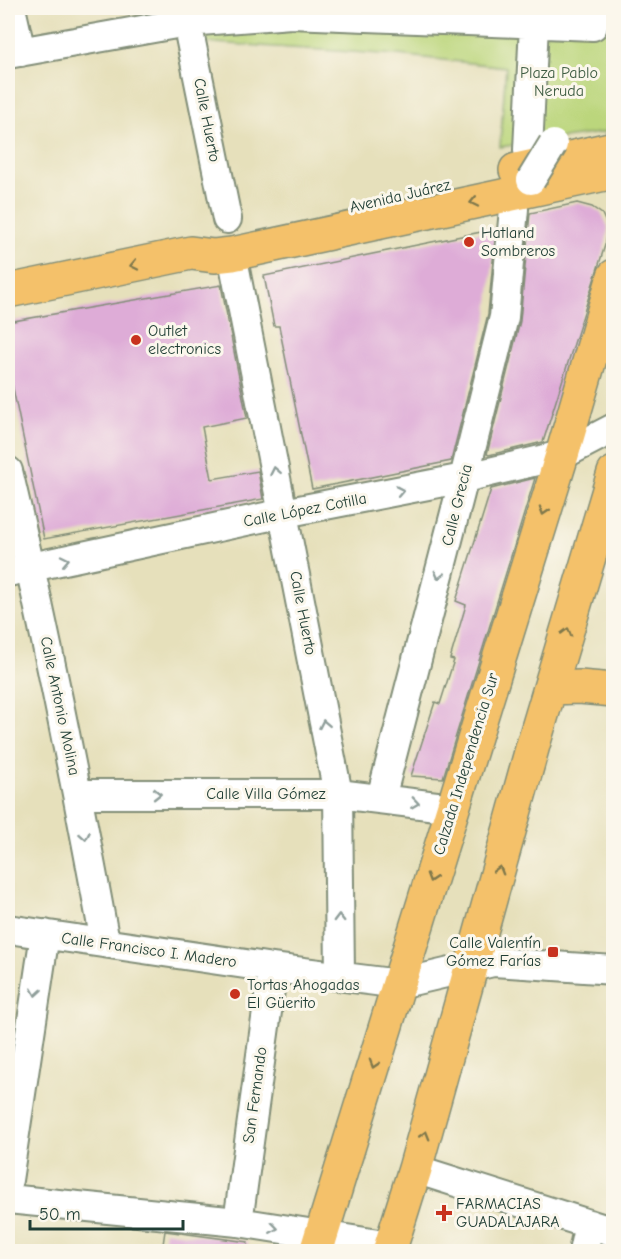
<svg xmlns="http://www.w3.org/2000/svg" width="621" height="1259" viewBox="0 0 621 1259" font-family="'Comic Neue',sans-serif">
<rect width="100%" height="100%" fill="#fbf7ec"/>
<filter id="ink" filterUnits="userSpaceOnUse"><feTurbulence type="fractalNoise" baseFrequency=".0167" numOctaves="2"/><feDisplacementMap in="SourceGraphic" scale="12" xChannelSelector="R" yChannelSelector="G"/><feConvolveMatrix kernelMatrix="1 2 1 2 8 2 1 2 1" color-interpolation-filters="sRGB"/></filter>
<filter id="wash" filterUnits="userSpaceOnUse"><feTurbulence type="fractalNoise" baseFrequency=".008" numOctaves="4" result="noise"/><feDisplacementMap in="SourceGraphic" scale="24" xChannelSelector="R" yChannelSelector="G"/><feGaussianBlur stdDeviation="1.35" result="paint"/><feColorMatrix in="noise" values="0 0 0 0 0 0 0 0 0 0 0 0 0 0 0 0 0 1.4 0 .05"/><feComposite in="paint" operator="in"/></filter>
<g filter="url(#wash)">
<rect width="100%" height="100%" fill="#e6e0bb"/>
<!-- green -->
<path fill="#bbd67c" stroke="#6d8a58" stroke-width="1.5" d="M192 8H613V131L500 147 506 67 398 55 199 42Z"/>
<g id="blocks">
<!-- building -->
<path fill="#deacd7" d="M577 203 592 207 602 214 608 227 606 242 543 442 489 455 487 454 520 321 530 213Z
M496 229 488 314 451 461 312 489 279 326H274L264 276Z
M221 285 247 418 202 427 212 479 258 471 263 499 44 539 8 364V322Z
M535 478 443 778 411 776 435 702 440 704 454 660 450 659 466 605 456 601 491 489Z
M165 1231 248 1242 247 1251H162Z"/>
</g>
</g>
<g filter="url(#ink)">
<use href="#blocks" fill-opacity="0" stroke="#828e78" stroke-width="1.5"/>
<g fill="none" stroke-linecap="round" stroke-linejoin="round">
<defs>
<path id="minor" d="M11 8 21 52
M187 22 227 219
M8 54 187 22 291 14 593 26 594 8
M528 150 534 24
M232 254 338 794 340 976
M8 471C45 627 76 784 105 942
M8 572 284 513 464 478 562 455 614 428
M78 794H338L453 808
M381 798 464 478 504 317 514 209
M8 929 273 968 399 984 493 962 614 970
M415 1169 614 1232
M8 1180 45 934
M8 1199 238 1222 391 1246
M238 1222 273 968
M583 1252 589 1224"/>
<path id="major" d="M516 170 614 148
M8 291 191 253 214 256 232 254 614 172
M551 688 579 687 614 690
M316 1252 562 455 614 276
M389 1252 415 1169 533 745 614 473"/>
</defs>
<!-- minor casing -->
<use href="#minor" stroke="#828e78" stroke-width="32"/>
<!-- major casing -->
<use href="#major" stroke="#828e78" stroke-width="36"/>
<!-- minor -->
<use href="#minor" stroke="#fff" stroke-width="28"/>
<!-- major -->
<use href="#major" stroke="#f4c16a" stroke-width="33"/>
<defs>
<path id="minor-bridge" d="M531 180 553 144"/>
</defs>
<!-- minor-bridge casing -->
<use href="#minor-bridge" stroke="#828e78" stroke-width="32" stroke-linecap="butt"/>
<!-- minor-bridge -->
<use href="#minor-bridge" stroke="#fff" stroke-width="28"/>
</g>
<!-- one-way arrows -->
<defs><path id="oneway-chevron" d="M-2-3.5L2.5 0L-2 3.5" fill="none" stroke-width="1.6" stroke-linecap="round" stroke-linejoin="round" transform="scale(1.5)"/></defs>
<g stroke="#7f784c">
<use href="#oneway-chevron" transform="translate(474 202) rotate(168)"/>
<use href="#oneway-chevron" transform="translate(134 265) rotate(168)"/>
<use href="#oneway-chevron" transform="translate(544 511) rotate(107)"/>
<use href="#oneway-chevron" transform="translate(567 632) rotate(-74)"/>
<use href="#oneway-chevron" transform="translate(499 870) rotate(-74)"/>
<use href="#oneway-chevron" transform="translate(431 878) rotate(107)"/>
<use href="#oneway-chevron" transform="translate(374 1064) rotate(107)"/>
<use href="#oneway-chevron" transform="translate(425 1135) rotate(-74)"/>
</g>
<g stroke="#8f9e9a">
<use href="#oneway-chevron" transform="translate(275 471) rotate(-101)"/>
<use href="#oneway-chevron" transform="translate(400 491) rotate(-11)"/>
<use href="#oneway-chevron" transform="translate(65 560) rotate(-12)"/>
<use href="#oneway-chevron" transform="translate(439 575) rotate(105)"/>
<use href="#oneway-chevron" transform="translate(324 724) rotate(-101)"/>
<use href="#oneway-chevron" transform="translate(157 794)"/>
<use href="#oneway-chevron" transform="translate(415 803) rotate(8)"/>
<use href="#oneway-chevron" transform="translate(85 836) rotate(80)"/>
<use href="#oneway-chevron" transform="translate(339 918) rotate(-91)"/>
<use href="#oneway-chevron" transform="translate(36 992) rotate(99)"/>
<use href="#oneway-chevron" transform="translate(274 1228) rotate(8)"/>
</g>
</g>
<!-- markers -->
<g fill="#c8321e" stroke="#fbf7ec" stroke-width="2">
<circle cx="469" cy="242" r="6"/>
<circle cx="136" cy="340" r="6"/>
<rect x="547" y="946" width="12" height="12" rx="3"/>
<circle cx="235" cy="994" r="6"/>
<path d="M441 1204h6v6h6v6h-6v6h-6v-6h-6v-6h6z"/>
</g>
<g text-anchor="middle" dominant-baseline="central" stroke-width="6" stroke-linejoin="round" paint-order="stroke">
<!-- park labels -->
<g font-size="16" fill="#3e5c42" stroke="#fbf7ec">
<text x="559" y="73">Plaza Pablo<tspan x="559" dy="18">Neruda</tspan></text>
</g>
<!-- street labels -->
<g font-size="16" fill="#1f3d34" stroke="#fbf7ec">
<text transform="translate(207 120) rotate(79)">Calle Huerto</text>
<text transform="translate(400 196) rotate(-13)">Avenida Juárez</text>
<text transform="translate(457 505) rotate(-76)">Calle Grecia</text>
<text transform="translate(305 510) rotate(-11)">Calle López Cotilla</text>
<text transform="translate(303 613) rotate(79)">Calle Huerto</text>
<text transform="translate(60 706) rotate(78)">Calle Antonio Molina</text>
<text transform="translate(466 764) rotate(-73)">Calzada Independencia Sur</text>
<text x="266" y="794">Calle Villa Gómez</text>
<text transform="translate(149 950) rotate(8)">Calle Francisco I. Madero</text>
<text transform="translate(255 1095) rotate(-82)">San Fernando</text>
</g>
<!-- poi labels -->
<g font-size="16" fill="#1f3d34" stroke="#fbf7ec" text-anchor="start">
<text x="481" y="233">Hatland<tspan x="481" dy="18">Sombreros</tspan></text>
<text x="148" y="331">Outlet<tspan x="148" dy="18">electronics</tspan></text>
<text x="541" y="943" text-anchor="end">Calle Valentín<tspan x="541" dy="18">Gómez Farías</tspan></text>
<text x="247" y="985">Tortas Ahogadas<tspan x="247" dy="18">El Güerito</tspan></text>
<text x="456" y="1204">FARMACIAS<tspan x="456" dy="18">GUADALAJARA</tspan></text>
</g>
</g>
<!-- margin -->
<rect width="621" height="1259" fill="none" stroke="#fbf7ec" stroke-width="30"/>
<!-- scale -->
<path d="M30 1220v9h153v-9" fill="none" stroke="#1f3d34" stroke-width="3"/>
<text x="39" y="1220" font-size="18" fill="#1f3d34" stroke="#fbf7ec" stroke-width="4.5" paint-order="stroke">50 m</text>
</svg>
